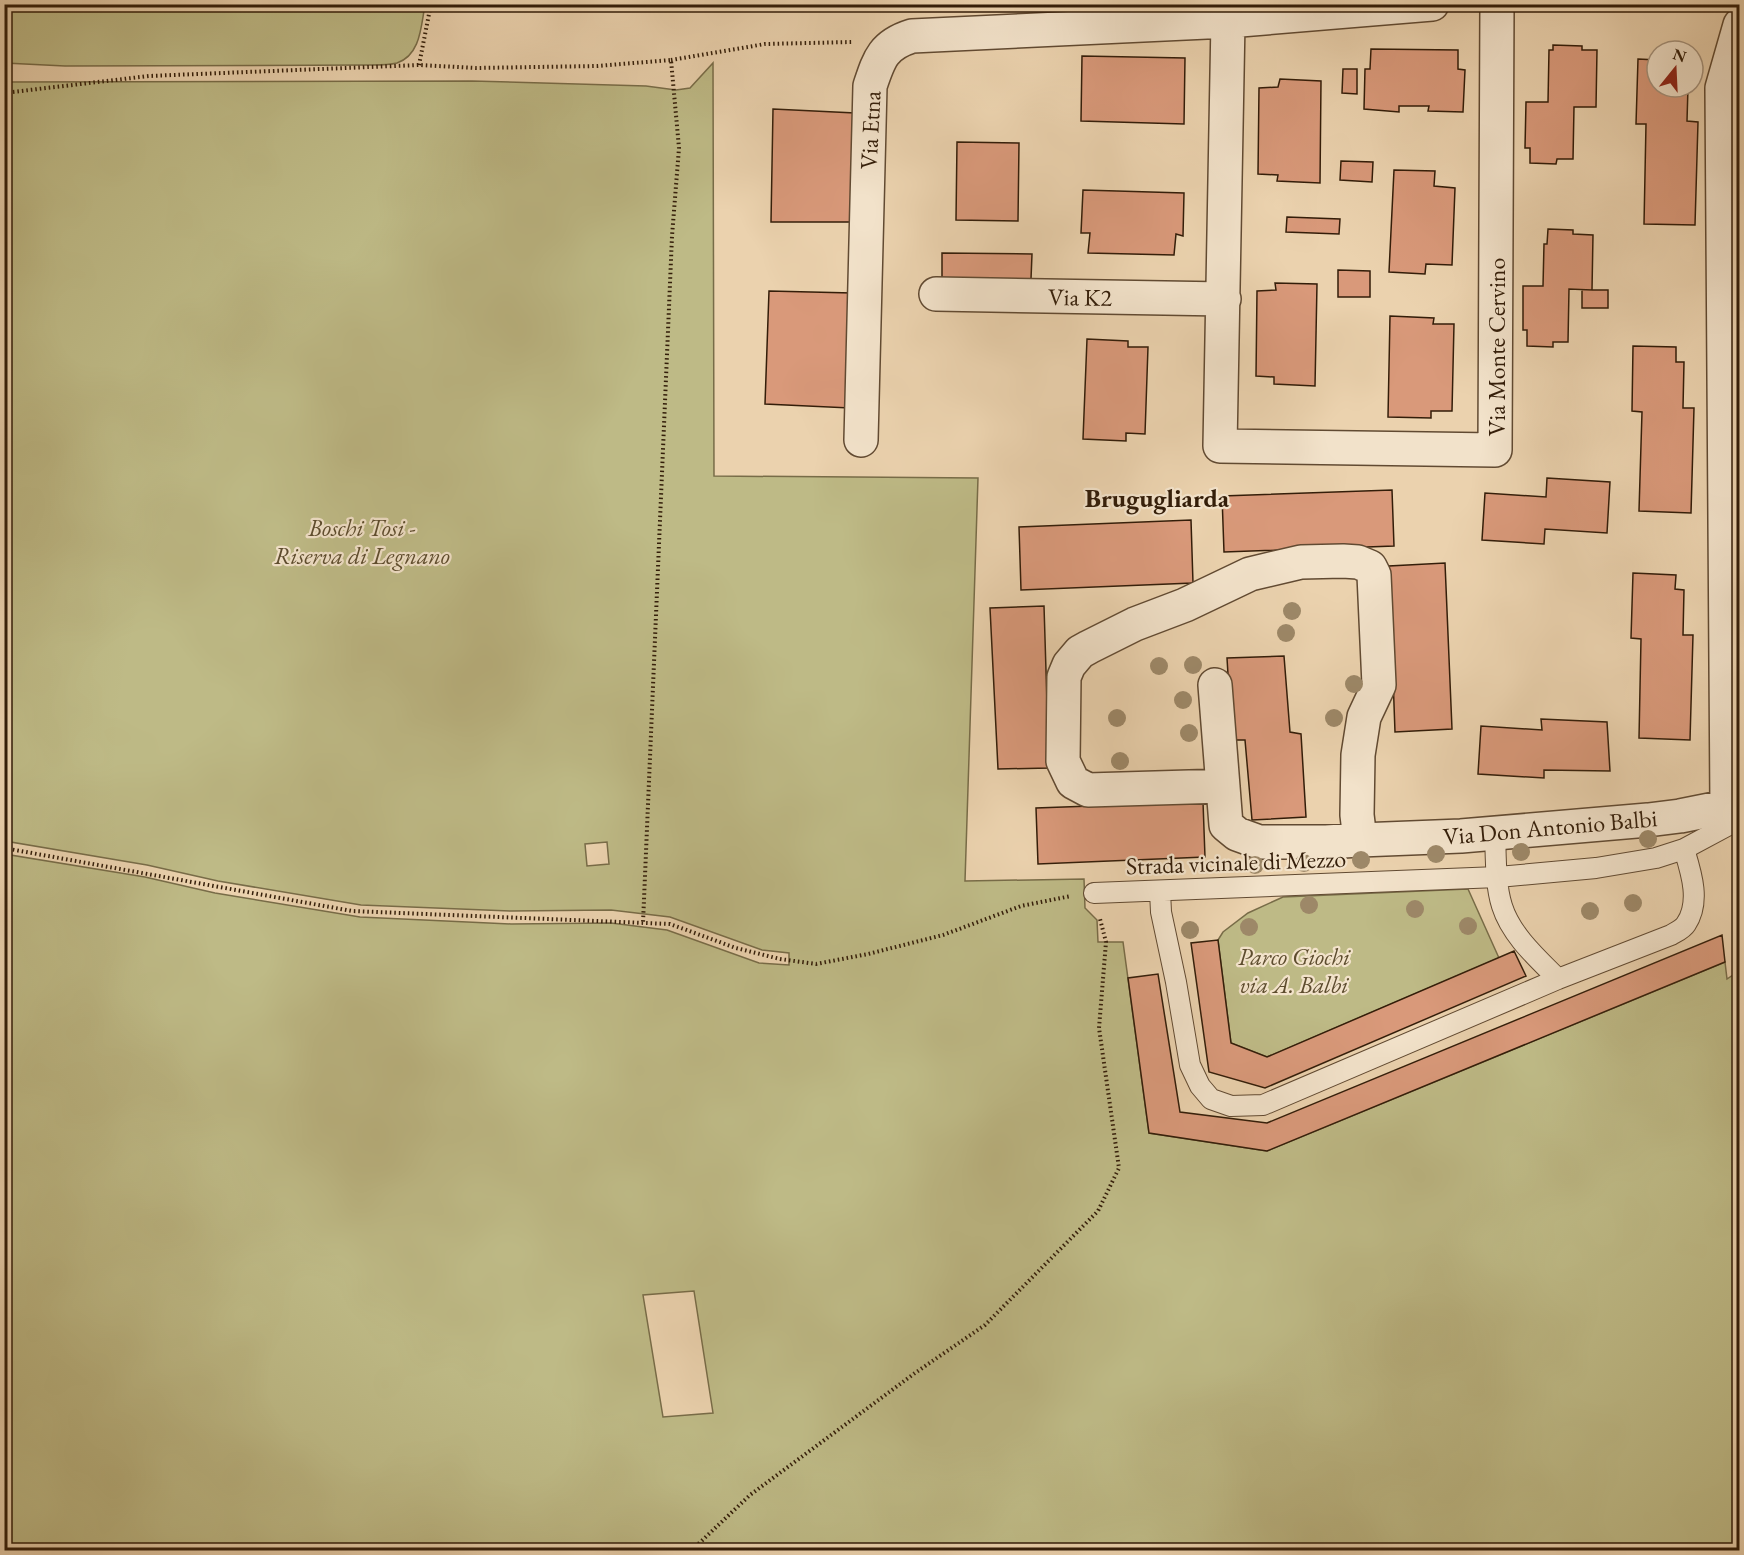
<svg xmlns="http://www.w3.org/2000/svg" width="1744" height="1555" viewBox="0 0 1744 1555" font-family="'EB Garamond',serif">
<rect width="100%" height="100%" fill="#ebd2ae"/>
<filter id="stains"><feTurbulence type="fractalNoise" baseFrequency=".00333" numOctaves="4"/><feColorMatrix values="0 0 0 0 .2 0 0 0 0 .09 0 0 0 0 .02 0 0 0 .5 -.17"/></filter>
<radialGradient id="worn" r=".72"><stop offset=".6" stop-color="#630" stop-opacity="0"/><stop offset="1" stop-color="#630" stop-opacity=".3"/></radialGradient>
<!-- green -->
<path fill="#beba86" stroke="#786c48" stroke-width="1.5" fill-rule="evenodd" d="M5 4H425V5C421 25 421 55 397 63 389 65 380 65 372 65L65 66 5 63Z
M713 63 714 476 978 478 965 881 1084 879 1085 908 1097 920 1098 942H1123L1149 1133 1267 1151 1725 962 1727 979 1739 971V1550H5L4 854 145 877 215 893 360 917 511 924 611 923 667 930 759 963 789 965V953L762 950 670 917 611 910 511 911 361 905 218 881 147 865 5 841V82L472 81 646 86 676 90 690 88ZM607 842 609 864 587 866 585 844ZM694 1291 713 1413 663 1417 643 1295Z
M1468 889 1499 958 1267 1057 1231 1043 1218 940 1223 932 1248 913 1283 897Z"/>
<!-- building -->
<path fill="#d9997a" stroke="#331d09" stroke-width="1.5" d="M1553 45 1582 46V50H1597L1596 107H1574L1573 159H1557L1556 164 1530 163V148H1525L1526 102H1548L1549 50H1553Z
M1371 49 1458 50V69L1465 70 1463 112 1428 111 1429 106H1399V112L1364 109 1365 69H1370Z
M1082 56 1185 58 1184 124 1081 121Z
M1638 59 1657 60V87H1688L1687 121 1698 122 1695 225 1644 224 1646 124H1636Z
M1343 69H1357V94L1342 93Z
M1280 79 1321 81 1320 183 1277 181 1278 175 1258 174 1259 88 1278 87Z
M773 109 855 113 850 222H771Z
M957 142 1019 143 1018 221 956 220Z
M1341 161 1373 162 1372 182 1340 180Z
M1394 170 1435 171 1434 186 1455 188 1452 265 1426 264 1425 274 1389 272Z
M1083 190 1184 193 1183 236 1176 234 1174 255 1088 253 1090 233H1081Z
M1287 217 1340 219 1339 234 1286 232Z
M1548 229 1573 230V234L1593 235 1592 290 1569 289 1568 342H1553V347L1527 346V330H1523V286H1543L1544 244H1547Z
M942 253 1032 254 1031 279H942Z
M1338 270 1370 271V297H1338Z
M1275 283 1317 284 1315 386 1274 384V377L1256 376 1257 291 1276 290Z
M1582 290H1608V308H1582Z
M769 291 852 293 850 408 765 404Z
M1390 316 1434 318 1433 324H1454L1452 411H1431V418L1388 417Z
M1087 339 1128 341V347H1148L1145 434 1126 433V441L1083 439Z
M1633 346 1676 347V362H1684L1683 408H1694L1691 513 1639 511 1642 412 1632 411Z
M1547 478 1610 482 1607 533 1545 529 1544 544 1482 540 1485 493 1546 497Z
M1392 490 1394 546 1224 552 1222 496Z
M1191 520 1193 583 1021 590 1019 527Z
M1445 563 1452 729 1395 732 1389 566Z
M1633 573 1676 575 1675 589 1684 590 1683 635H1693L1690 740 1639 738 1641 639 1631 638Z
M1044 606 1049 768 998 769 990 608Z
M1284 656 1290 732 1301 734 1306 817 1252 820 1245 740H1232L1227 658Z
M1541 719 1607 722 1610 771 1544 770V778L1478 774 1481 726 1542 730Z
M1203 802 1205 857 1038 864 1036 808Z
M1740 857V897L1736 884 1735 859Z
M1722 935 1725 962 1267 1151 1149 1133 1128 978 1158 974 1180 1112 1267 1123Z
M1218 940 1231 1043 1267 1057 1514 951 1526 976 1265 1088 1209 1072 1191 943Z"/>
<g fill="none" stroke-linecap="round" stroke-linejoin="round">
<defs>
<path id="lane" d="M1495 832C1496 856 1495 884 1502 906 1511 935 1537 958 1558 979
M1160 891 1161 912 1176 982 1190 1065 1200 1086 1211 1099 1231 1106 1263 1105 1558 979 1671 935C1676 932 1683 929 1686 924 1701 902 1691 872 1684 849
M1094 893 1498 877 1596 868 1656 858 1684 849 1740 819"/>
<path id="street" d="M1228 21 1220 446 1495 450 1497 4
M936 294 1224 299
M861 440 870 86C879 59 883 45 912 36L1228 21 1432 4
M1215 685 1226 825 1237 834 1259 842H1326L1360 840
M1223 786 1088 790 1073 782 1063 761 1064 677 1069 665 1080 652 1089 647 1135 624 1185 605 1250 574 1301 562 1343 561 1358 562 1370 567 1374 575 1379 685 1364 717 1358 755 1357 815 1360 840 1461 836 1648 820 1680 816 1740 804
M1727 807 1722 88 1740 25"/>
</defs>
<!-- lane casing -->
<use href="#lane" stroke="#614a32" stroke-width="22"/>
<!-- street casing -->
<use href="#street" stroke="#614a32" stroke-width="36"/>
<!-- path -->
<path stroke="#331d09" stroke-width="4" stroke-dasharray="1.5 3" stroke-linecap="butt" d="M671 60 765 44 852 42
M419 65 431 4
M4 93 149 76 419 65 476 68 597 66 671 60 679 148 672 236 643 923
M4 848 352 911 670 924 736 948 780 959 816 964 868 954 943 935 1021 906 1071 896
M692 1550 750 1495 915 1373 985 1325 1098 1211 1119 1168 1099 1028 1106 942 1100 919"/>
<!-- lane -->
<use href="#lane" stroke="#f2e2ca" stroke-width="20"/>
<!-- street -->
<use href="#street" stroke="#f2e2ca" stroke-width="33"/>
</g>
<!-- trees -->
<g fill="#9d8868">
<circle cx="1292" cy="611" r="9"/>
<circle cx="1286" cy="633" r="9"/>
<circle cx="1193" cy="665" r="9"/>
<circle cx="1159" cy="666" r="9"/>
<circle cx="1354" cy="684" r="9"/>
<circle cx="1183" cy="700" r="9"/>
<circle cx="1117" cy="718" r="9"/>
<circle cx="1334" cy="718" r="9"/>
<circle cx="1189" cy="733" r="9"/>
<circle cx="1120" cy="761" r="9"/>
<circle cx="1648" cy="839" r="9"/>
<circle cx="1521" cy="852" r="9"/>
<circle cx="1436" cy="854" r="9"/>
<circle cx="1361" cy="860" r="9"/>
<circle cx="1304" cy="863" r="9"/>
<circle cx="1255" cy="865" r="9"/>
<circle cx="1633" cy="903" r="9"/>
<circle cx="1309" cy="905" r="9"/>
<circle cx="1415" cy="909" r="9"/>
<circle cx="1590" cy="911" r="9"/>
<circle cx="1468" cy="926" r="9"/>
<circle cx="1249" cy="927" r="9"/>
<circle cx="1190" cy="930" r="9"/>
</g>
<g text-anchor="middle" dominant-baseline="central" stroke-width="4.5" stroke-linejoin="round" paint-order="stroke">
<!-- street labels -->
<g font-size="24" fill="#331d09" stroke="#f2e2ca">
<text transform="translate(870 130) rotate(-87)">Via Etna</text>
<text transform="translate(1080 297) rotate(1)">Via K2</text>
<text transform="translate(1496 347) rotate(-90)">Via Monte Cervino</text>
<text transform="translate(1550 827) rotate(-5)">Via Don Antonio Balbi</text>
<text transform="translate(1236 862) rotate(-2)">Strada vicinale di Mezzo</text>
</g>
<!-- park labels -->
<g font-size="24" font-style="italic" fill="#5d4c2e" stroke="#f2e2ca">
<text x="362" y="527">Boschi Tosi -<tspan x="362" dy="28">Riserva di Legnano</tspan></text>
<text x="1294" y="956">Parco Giochi<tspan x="1294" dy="28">via A. Balbi</tspan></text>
</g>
<!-- neighbourhood labels -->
<g font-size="26" font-weight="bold" fill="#331d09" stroke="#f2e2ca">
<text x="1157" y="498">Brugugliarda</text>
</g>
</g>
<!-- margin -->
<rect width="1744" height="1555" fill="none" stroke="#ebd2ae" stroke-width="24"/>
<rect x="6" y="6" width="1732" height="1543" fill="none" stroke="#331d09" stroke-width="3"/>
<rect x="12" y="12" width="1720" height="1531" fill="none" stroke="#331d09" stroke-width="1.5"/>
<!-- north arrow -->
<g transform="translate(1675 69) rotate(18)"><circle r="28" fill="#f2e2ca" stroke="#a6937d" stroke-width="1.5"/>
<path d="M0-4.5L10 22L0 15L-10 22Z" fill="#8f2418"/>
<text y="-9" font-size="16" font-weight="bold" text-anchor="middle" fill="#331d09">N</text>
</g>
<rect width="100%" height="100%" filter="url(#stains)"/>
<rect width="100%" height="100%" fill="url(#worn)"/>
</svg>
